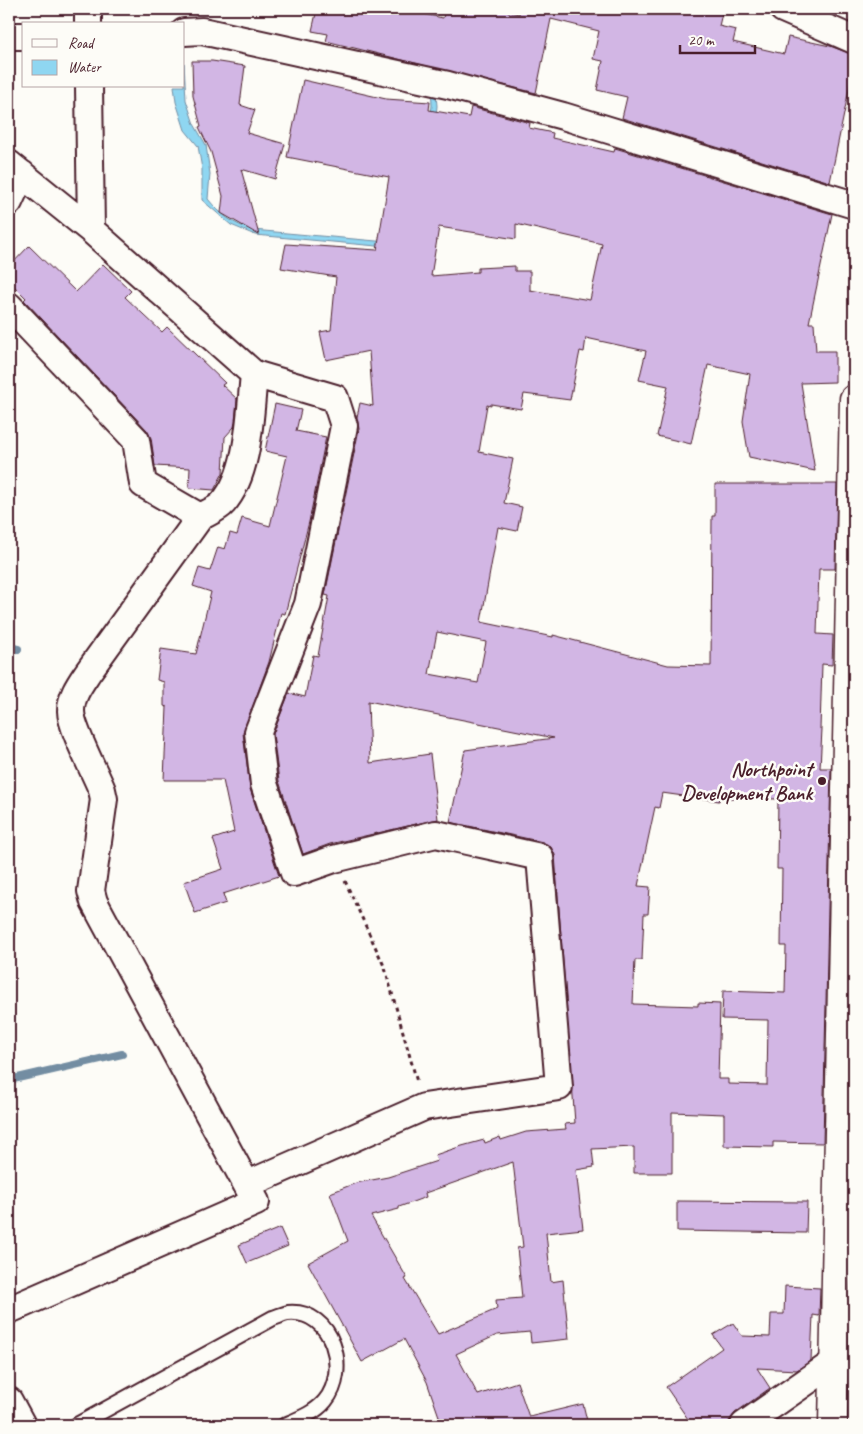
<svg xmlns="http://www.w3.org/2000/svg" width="863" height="1434" viewBox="0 0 863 1434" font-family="Caveat,sans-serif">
<rect width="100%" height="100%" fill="#fdfcf7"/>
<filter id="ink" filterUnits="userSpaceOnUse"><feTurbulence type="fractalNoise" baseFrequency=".02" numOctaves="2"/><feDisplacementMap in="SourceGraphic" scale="10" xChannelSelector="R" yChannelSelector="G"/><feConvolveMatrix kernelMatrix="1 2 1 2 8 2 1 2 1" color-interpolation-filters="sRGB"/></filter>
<g filter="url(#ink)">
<!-- water -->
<path fill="#8fd6f1" stroke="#738da2" d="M425 9H429L437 106 427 206 422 236 417 242 399 248 255 235 231 225 202 200V169L198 146 185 130 176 102 174 86H184V63L186 100 194 124 206 145 210 174 208 199C221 215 233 224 253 230L399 243 412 241 418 234 432 105 428 28Z"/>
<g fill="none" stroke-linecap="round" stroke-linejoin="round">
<!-- stream -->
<path stroke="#738da2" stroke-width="8" d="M9 647 18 649
M9 1080 122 1054"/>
</g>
<!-- building -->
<path fill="#d2b6e4" stroke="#4a1f2b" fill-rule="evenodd" d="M317 9H398L443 18 445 9H495L519 14 520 9H723L719 26 736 30 733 42 784 54 788 37 830 46 854 55V65L830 182 622 118 627 97 597 90 603 61 593 59 599 31 551 19 536 93 326 41 328 34 312 31Z
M192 61H212L245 66 240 105 255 110 247 133 285 144 275 179 241 169 259 235 221 213 223 196 211 152 199 127 201 126 193 96Z
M303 80 386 99 430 102 429 110 469 117 471 107 530 123 529 128 553 133 552 138 614 152 615 148 832 214 809 323H814L816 351H835V382L801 383 815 471 749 457 743 421 750 374 708 365 691 444 657 436 668 386 639 380 646 351 586 338 584 352 580 351 570 400 524 394 521 409 491 404V406L487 405 479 452 513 459 504 503 522 507 517 531 498 527 481 622 553 637V635L668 665 711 666 712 516H715V484H837L835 569H819L817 634 833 635 832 665 822 664 820 729H822L820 768H831L823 1143 773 1142V1147L724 1146V1114L672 1112V1173H634V1147L592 1149 594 1167 576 1170 583 1229 546 1233 551 1282 563 1280 569 1339 531 1343 530 1332 497 1335 456 1354 478 1395 517 1382 529 1417 583 1404 588 1425H442L427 1382 404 1339 362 1362 308 1263 348 1241 330 1193 356 1183 388 1177 437 1161 435 1155 462 1146 484 1140 485 1143 500 1137 501 1140 526 1132 566 1129 565 1124 575 1123 555 855 551 847 543 842 450 822 465 750 554 738 368 701 370 763 430 754 438 819 330 844 303 854 279 781 273 734 289 693 305 697 313 655 318 656 329 596 325 595 359 429 357 417 360 403 373 406 369 351 326 360 320 332 331 330 336 277 281 268 286 244 377 250 389 177 287 157ZM516 224 602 244 590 300 530 290V271H515V266L478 268V272L431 276 439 227 516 239ZM437 632 486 642 478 683 429 674ZM662 793 719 801 720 798 778 799 777 869H782L781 946H786L785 993 723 991 722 1019 768 1020 767 1085 728 1084V1079H718L720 1004 698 1003V1006L633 1004 635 960H642L644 914H648L650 887 638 886 655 807 659 808ZM513 1162 523 1247 517 1248 522 1298 496 1300 497 1309 438 1334 405 1279 407 1278 371 1216 399 1209V1207L426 1197 425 1193Z
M29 246 76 292 103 264 131 291 125 297 162 332 167 327 225 383 222 385 237 399 235 422 234 427 225 437 223 473 214 490 189 488 190 468 155 466 151 438 147 430 24 300 26 298 9 281V267Z
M275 404 301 410 296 431 326 437 309 522 285 614 281 613 269 662 243 733 250 789 279 876 223 894 226 903 195 913 184 882 223 869 213 839 234 832 223 780H164L167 707 164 706V682L157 680 161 649 196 654 211 592 193 586 199 568 210 571 218 547 225 549 230 533 237 535 242 518 270 526 287 456 265 451Z
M677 1201 807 1202 806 1233 677 1231Z
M280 1228 288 1246 247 1263 239 1245Z
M785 1286 820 1288 819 1316 813 1315 811 1360 797 1370 757 1368 770 1388 735 1413 726 1425H692L666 1387 722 1348 713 1335 733 1323 742 1336 770 1337 771 1314H784Z"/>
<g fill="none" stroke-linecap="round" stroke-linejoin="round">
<defs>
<path id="service" d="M77 1425 273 1318C277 1317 283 1314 288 1313 333 1309 350 1371 325 1401 315 1413 299 1419 285 1425"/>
<path id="minor" d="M88 9V24
M783 9 854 40
M184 32 202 31 448 85 563 116 854 205
M9 36H24
M89 86 91 230
M9 164 91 230 254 374 335 398 344 426 308 604 258 732 264 784 294 873 334 859 436 834 540 857 559 1087 424 1107 248 1184
M9 202 22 174
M9 306 136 440 143 484 200 517
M9 1310 256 1202 94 902 91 891 104 799 102 790C95 772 71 728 71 711 71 696 80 684 88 672L200 517C207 513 218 509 223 503 250 473 250 412 254 374
M9 1401 22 1425
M744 1425 833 1363"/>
<path id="tertiary" d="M833 1425 854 399"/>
</defs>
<!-- service casing -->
<use href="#service" stroke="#4a1f2b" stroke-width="18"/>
<!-- minor casing -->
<use href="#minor" stroke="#4a1f2b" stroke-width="30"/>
<!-- tertiary casing -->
<use href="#tertiary" stroke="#4a1f2b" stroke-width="31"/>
<!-- path -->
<path stroke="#4a1f2b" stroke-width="3" stroke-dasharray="4 4" stroke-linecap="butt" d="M345 881 385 968 417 1082"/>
<!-- service -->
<use href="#service" stroke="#fdfcf7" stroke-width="14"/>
<!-- minor -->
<use href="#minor" stroke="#fdfcf7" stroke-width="26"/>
<!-- tertiary -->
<use href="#tertiary" stroke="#fdfcf7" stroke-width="28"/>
</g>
</g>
<!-- markers -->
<circle fill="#4a1f2b" stroke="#fdfcf7" stroke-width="2" cx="822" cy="781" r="5"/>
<g text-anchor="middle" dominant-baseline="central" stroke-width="5" stroke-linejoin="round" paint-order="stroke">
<!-- poi labels -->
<g font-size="21" font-weight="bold" fill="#4a1f2b" stroke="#fdfcf7" text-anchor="end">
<text x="812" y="769">Northpoint<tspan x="812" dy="24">Development Bank</tspan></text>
</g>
</g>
<!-- margin -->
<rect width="863" height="1434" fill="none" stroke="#fdfcf7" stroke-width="30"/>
<rect x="15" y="15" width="833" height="1404" fill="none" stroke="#4a1f2b" stroke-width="2" filter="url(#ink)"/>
<!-- legend -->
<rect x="22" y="22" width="162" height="65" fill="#fdfcf7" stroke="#b5a4a5"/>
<rect x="32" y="39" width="25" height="8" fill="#fdfcf7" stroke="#b5a4a5"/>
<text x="68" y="48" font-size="15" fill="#4a1f2b">Road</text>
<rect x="32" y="60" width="25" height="15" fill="#8fd6f1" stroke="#b5a4a5"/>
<text x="68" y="72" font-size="15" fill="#4a1f2b">Water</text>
<!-- scale -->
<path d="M680 45v8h75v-8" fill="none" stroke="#4a1f2b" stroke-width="2.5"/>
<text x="688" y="45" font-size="15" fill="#4a1f2b" stroke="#fdfcf7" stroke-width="4" paint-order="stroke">20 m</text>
</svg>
